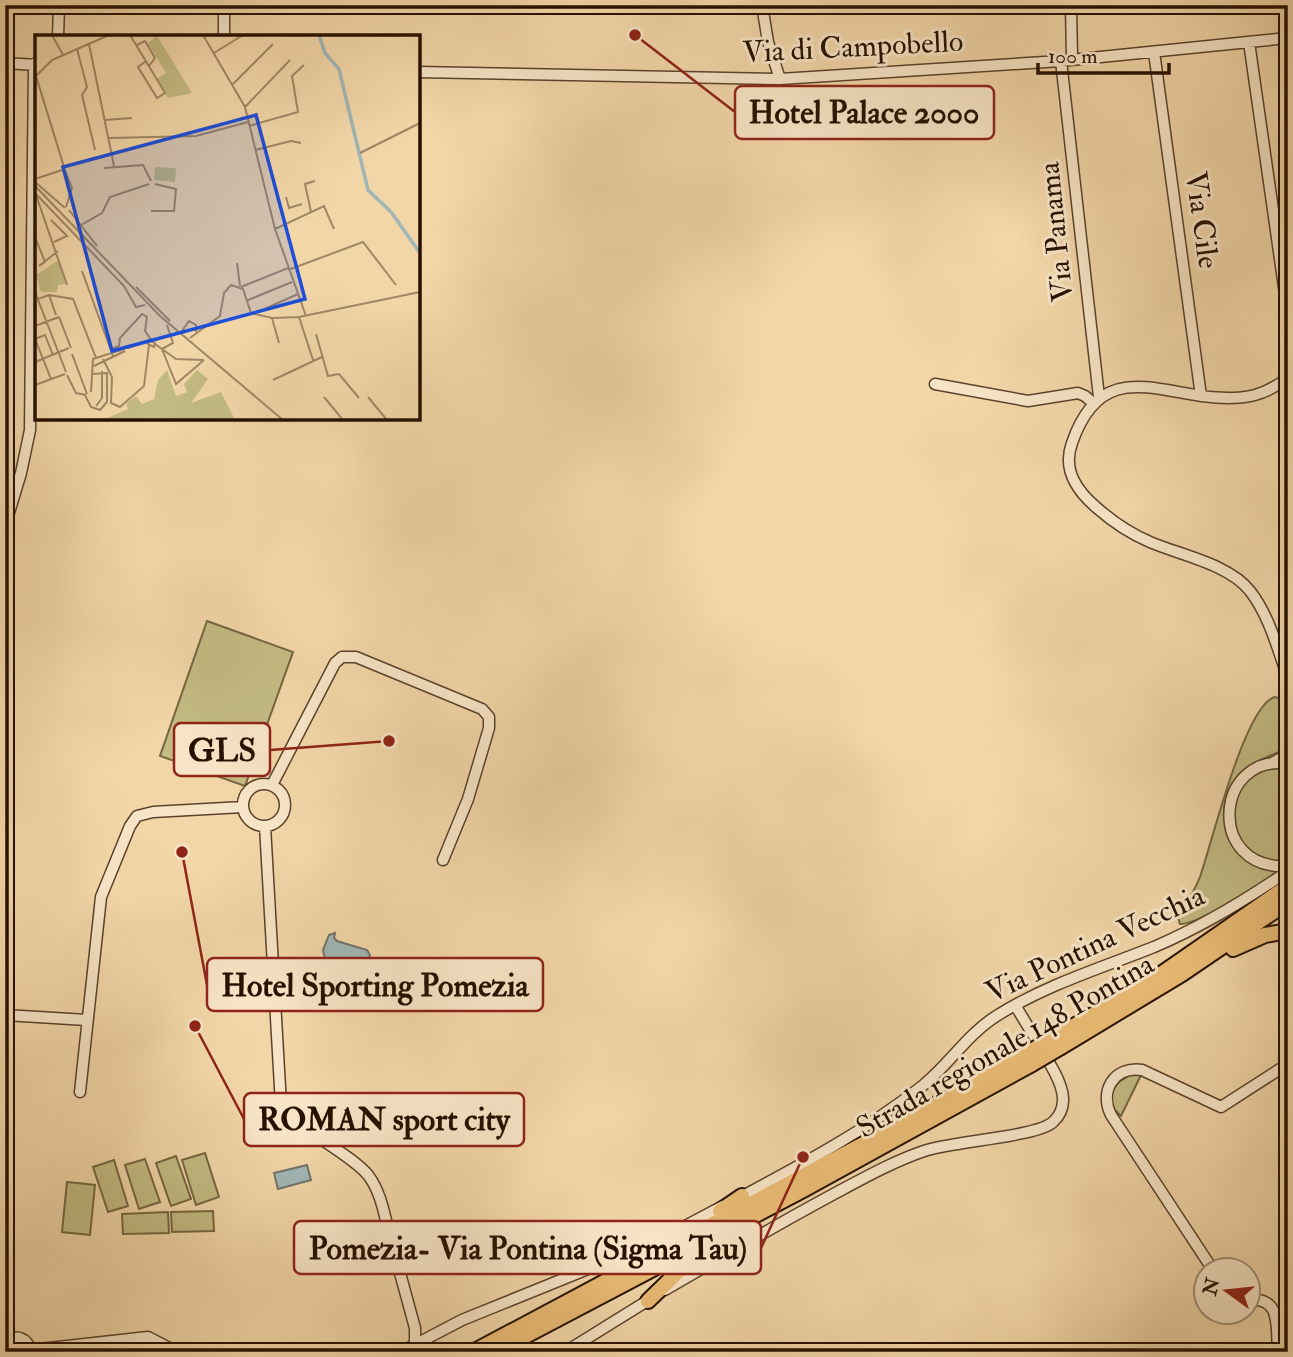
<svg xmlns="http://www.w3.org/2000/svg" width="1293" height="1357" viewBox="0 0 1293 1357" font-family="'IM FELL Double Pica',serif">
<rect width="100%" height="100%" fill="#f2d6a8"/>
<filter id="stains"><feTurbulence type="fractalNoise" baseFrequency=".00286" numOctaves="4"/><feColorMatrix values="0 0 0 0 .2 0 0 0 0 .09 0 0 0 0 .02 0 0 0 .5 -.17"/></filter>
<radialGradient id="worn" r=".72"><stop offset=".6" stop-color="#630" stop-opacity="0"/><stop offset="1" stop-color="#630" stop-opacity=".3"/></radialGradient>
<!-- green -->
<path fill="#c3bb82" stroke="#756641" stroke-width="2" d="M207 621 293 652 245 786 160 756Z
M1275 697 1288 702V748C1273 755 1256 760 1244 771 1217 794 1217 836 1245 858 1256 866 1270 866 1280 872 1264 883 1197 925 1180 924L1178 917C1187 903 1196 889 1201 874 1212 842 1245 705 1275 697Z
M1288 766V861C1281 861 1272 862 1266 860 1226 848 1222 787 1261 770 1268 767 1279 767 1288 766Z
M1134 1074 1141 1075 1121 1116C1102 1101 1114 1079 1134 1074Z
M205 1153 219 1197 196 1205 182 1160Z
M176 1156 191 1199 171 1206 156 1163Z
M145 1159 160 1202 139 1209 125 1165Z
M114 1160 128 1206 108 1212 93 1167Z
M67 1182 95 1185 90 1235 62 1232Z
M213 1211 214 1231 172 1232 171 1212Z
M168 1212 169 1233 123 1234 122 1214Z"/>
<!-- water -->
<path fill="#a1b6b5" stroke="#70746d" stroke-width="2" d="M335 933 334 938 337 941 367 950 370 955 368 965 359 967 341 961 330 962 325 959 323 950 329 935Z
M307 1165 311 1180 278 1189 274 1173Z"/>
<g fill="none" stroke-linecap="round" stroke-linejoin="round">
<defs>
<path id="minor" d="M762 5 768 42 780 79
M1071 5 1072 59
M58 37 59 5
M224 37V5
M1249 42 1288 315
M1154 52 1201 396
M1061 61 1099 397
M5 63 37 65
M418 72 780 79 1061 61 1288 38
M1288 378C1278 385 1267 392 1255 395 1181 413 1107 341 1072 443 1062 470 1077 491 1097 508 1113 522 1131 534 1150 542 1180 555 1229 564 1250 591 1269 615 1278 650 1288 678
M935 384 1028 401 1078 393 1085 396 1093 403
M5 526 21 473 30 430 34 64
M1272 763 1288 754
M1288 764C1215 752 1205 871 1288 866
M243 805a21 21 0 1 1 42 0a21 21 0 1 1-42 0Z
M272 785 335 663 342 657H356L482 709 489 717V728L468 799 443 860
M265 826 281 1105C290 1125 349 1152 368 1175 382 1193 385 1219 391 1240 399 1269 407 1299 415 1328V1345
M1015 1005 1035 1038
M5 1015 87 1020
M80 1092 101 897 130 826 137 816 153 812 243 807
M739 1198C801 1165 865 1131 921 1087 949 1065 967 1034 998 1015 1046 985 1101 968 1154 947 1201 927 1246 900 1288 871
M1213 1270 1111 1115C1099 1091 1114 1066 1142 1070L1221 1107 1280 1069 1288 1068
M665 1290C720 1258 776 1225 832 1195 862 1179 892 1162 924 1151 953 1141 1037 1137 1053 1122 1072 1105 1060 1081 1050 1064
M1248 1300C1282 1296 1276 1327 1278 1352
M5 1341C17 1334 28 1338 31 1352
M31 1350 148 1337 177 1352
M401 1352 462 1320 657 1241 723 1206
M565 1352 652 1298"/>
<path id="highway" d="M1233 949 1265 935 1288 931
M1053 1038 1148 983 1288 886
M1061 1047 1182 974 1288 902
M720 1211 742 1196
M648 1301 682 1268 707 1249
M473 1352 886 1132 1026 1054
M495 1352 803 1190 1032 1064"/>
</defs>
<!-- minor casing -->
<use href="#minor" stroke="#5a422a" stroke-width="13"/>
<!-- highway casing -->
<use href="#highway" stroke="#271000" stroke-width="18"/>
<!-- minor -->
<use href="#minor" stroke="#f7e4c6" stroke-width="10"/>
<!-- highway -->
<use href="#highway" stroke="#e9bb74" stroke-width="14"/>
<defs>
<path id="highway-bridge" d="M1026 1054 1053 1038
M1032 1064 1061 1047"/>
</defs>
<!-- highway-bridge casing -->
<use href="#highway-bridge" stroke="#271000" stroke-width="18" stroke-linecap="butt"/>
<!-- highway-bridge -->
<use href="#highway-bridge" stroke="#e9bb74" stroke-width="14"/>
</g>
<g text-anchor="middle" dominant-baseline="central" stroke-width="6" stroke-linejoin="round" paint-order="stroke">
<!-- street labels -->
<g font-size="30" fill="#271000" stroke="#f7e4c6">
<text transform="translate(853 47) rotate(-3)">Via di Campobello</text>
<text transform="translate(1202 220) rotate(82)">Via Cile</text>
<text transform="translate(1056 232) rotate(-96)">Via Panama</text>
<text transform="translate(1095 944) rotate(-25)">Via Pontina Vecchia</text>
<text transform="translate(1005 1046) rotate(-30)">Strada regionale 148 Pontina</text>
</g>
</g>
<!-- overview -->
<g transform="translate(35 35)">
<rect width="385" height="385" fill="#f2d6a8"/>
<path d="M122 1 157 58 133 63 122 44 131 38 113 8ZM120 132 141 133 140 147 119 145ZM24 225 30 249 23 250 22 257H6L1 240ZM132 335 141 361 152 357 149 349 162 335 173 344 156 368 186 357 200 385H68L93 374 91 369 101 361 107 369 119 364 123 345Z" fill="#c3bb82"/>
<path fill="none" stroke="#a1b6b5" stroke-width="3.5" d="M284 0 290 18 304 34 333 155 356 177 385 218"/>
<path fill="none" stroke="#a18765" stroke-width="2" d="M17 0 28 20M95 0 112 28 130 58 122 63 103 32 111 26M168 0 210 72 240 194 271 281M54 9 79 131M102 10 110 6 116 16 120 23 114 31M42 14 52 52 47 60 60 115M179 18 208 0M1 41 29 132M0 42 17 25 74 0M198 49 238 9M210 72 255 25M70 85 97 83M214 91 263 77 257 41 269 30M74 103 161 101 213 87M220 115 256 106 266 108M325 118 385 88M69 133 108 130 116 146M30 136 37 153 31 172M0 144 27 135M0 147 30 173M0 151 125 281 248 385M0 158 89 251 101 272 110 270M1 160 32 250M251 162 254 173 267 169M34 175 62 211M116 176H139L141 154 120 149M276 177 270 149 280 146M16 185 32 201 19 207M46 190 67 178 75 162 114 149M240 194 289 171 299 194M0 202 10 227M10 227 4 231 23 216M202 228 205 251M253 235 328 207 361 250M47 236 78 321M101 252 135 286M206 252 253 233M0 257 31 337M14 260 21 280M3 264 14 260 38 264 61 323M211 266 257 247M218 279 263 259M24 282 36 313M264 282 278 325M237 283 244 308M0 291 24 282M147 296 154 286 161 290V297M281 299 293 341 304 339 324 363M155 303 185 281 189 258 196 250 208 254 216 278 237 283 264 282 385 257M0 304 16 344M0 304 10 300 18 320M114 305 120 308 119 312 113 309ZM120 309 141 324 169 325M93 313 114 305M76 314 84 311 85 303 107 279 112 282 110 296 117 306M127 314 141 349 169 325M127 314 138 308 132 290M37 319 52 359M68 324 77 342 76 368 85 372 109 351 114 310M0 327 34 313M59 331 90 316M32 340 41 358 51 360M238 345 287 322M0 350 30 339M56 357 58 324 89 314M50 360 56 372 65 375 72 367V338L57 339M289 362 308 385M333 362 352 385M61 371 67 363V336"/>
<path fill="#1d4ed8" fill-opacity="0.15" stroke="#1d4ed8" stroke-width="3.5" d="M221 80 270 264 77 316 28 132Z"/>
<rect width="385" height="385" fill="none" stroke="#271000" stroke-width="3.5"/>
</g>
<!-- callouts -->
<path fill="none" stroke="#8f2418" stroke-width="2.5" d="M635 35L735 112M389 741L270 750M182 852L207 985M195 1026L244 1119M803 1157L761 1248"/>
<g fill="#8f2418" stroke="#f7e4c6" stroke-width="2.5">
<circle cx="635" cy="35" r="7"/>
<circle cx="389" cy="741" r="7"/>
<circle cx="182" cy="852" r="7"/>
<circle cx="195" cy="1026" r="7"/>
<circle cx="803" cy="1157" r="7"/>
</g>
<g fill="#f7e4c6" stroke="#8f2418" stroke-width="2.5">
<rect x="735" y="86" width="259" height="53" rx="7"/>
<rect x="174" y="723" width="96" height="53" rx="7"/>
<rect x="207" y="958" width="336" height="53" rx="7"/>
<rect x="244" y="1093" width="280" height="53" rx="7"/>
<rect x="294" y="1221" width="467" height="53" rx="7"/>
</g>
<g font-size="32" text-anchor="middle" font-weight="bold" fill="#271000">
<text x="864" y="123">Hotel Palace 2000</text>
<text x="222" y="761">GLS</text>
<text x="375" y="996">Hotel Sporting Pomezia</text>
<text x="384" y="1130">ROMAN sport city</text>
<text x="528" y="1259">Pomezia- Via Pontina (Sigma Tau)</text>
</g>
<!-- margin -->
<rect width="1293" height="1357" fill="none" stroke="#f2d6a8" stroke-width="28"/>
<rect x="7" y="7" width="1279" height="1343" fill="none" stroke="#271000" stroke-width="3.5"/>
<rect x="14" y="14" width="1265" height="1329" fill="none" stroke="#271000" stroke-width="2"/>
<!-- north arrow -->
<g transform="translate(1227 1291) rotate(285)"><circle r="33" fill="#f7e4c6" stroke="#a48f77" stroke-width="2"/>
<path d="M0-5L12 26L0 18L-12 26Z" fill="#8f2418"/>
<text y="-10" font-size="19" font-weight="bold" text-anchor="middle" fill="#271000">N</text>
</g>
<!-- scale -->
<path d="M1038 63v10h131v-10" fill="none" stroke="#271000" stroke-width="3.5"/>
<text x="1048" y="63" font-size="21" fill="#271000" stroke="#f7e4c6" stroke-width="5" paint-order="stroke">100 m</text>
<rect width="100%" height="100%" filter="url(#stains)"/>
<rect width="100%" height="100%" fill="url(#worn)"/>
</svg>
